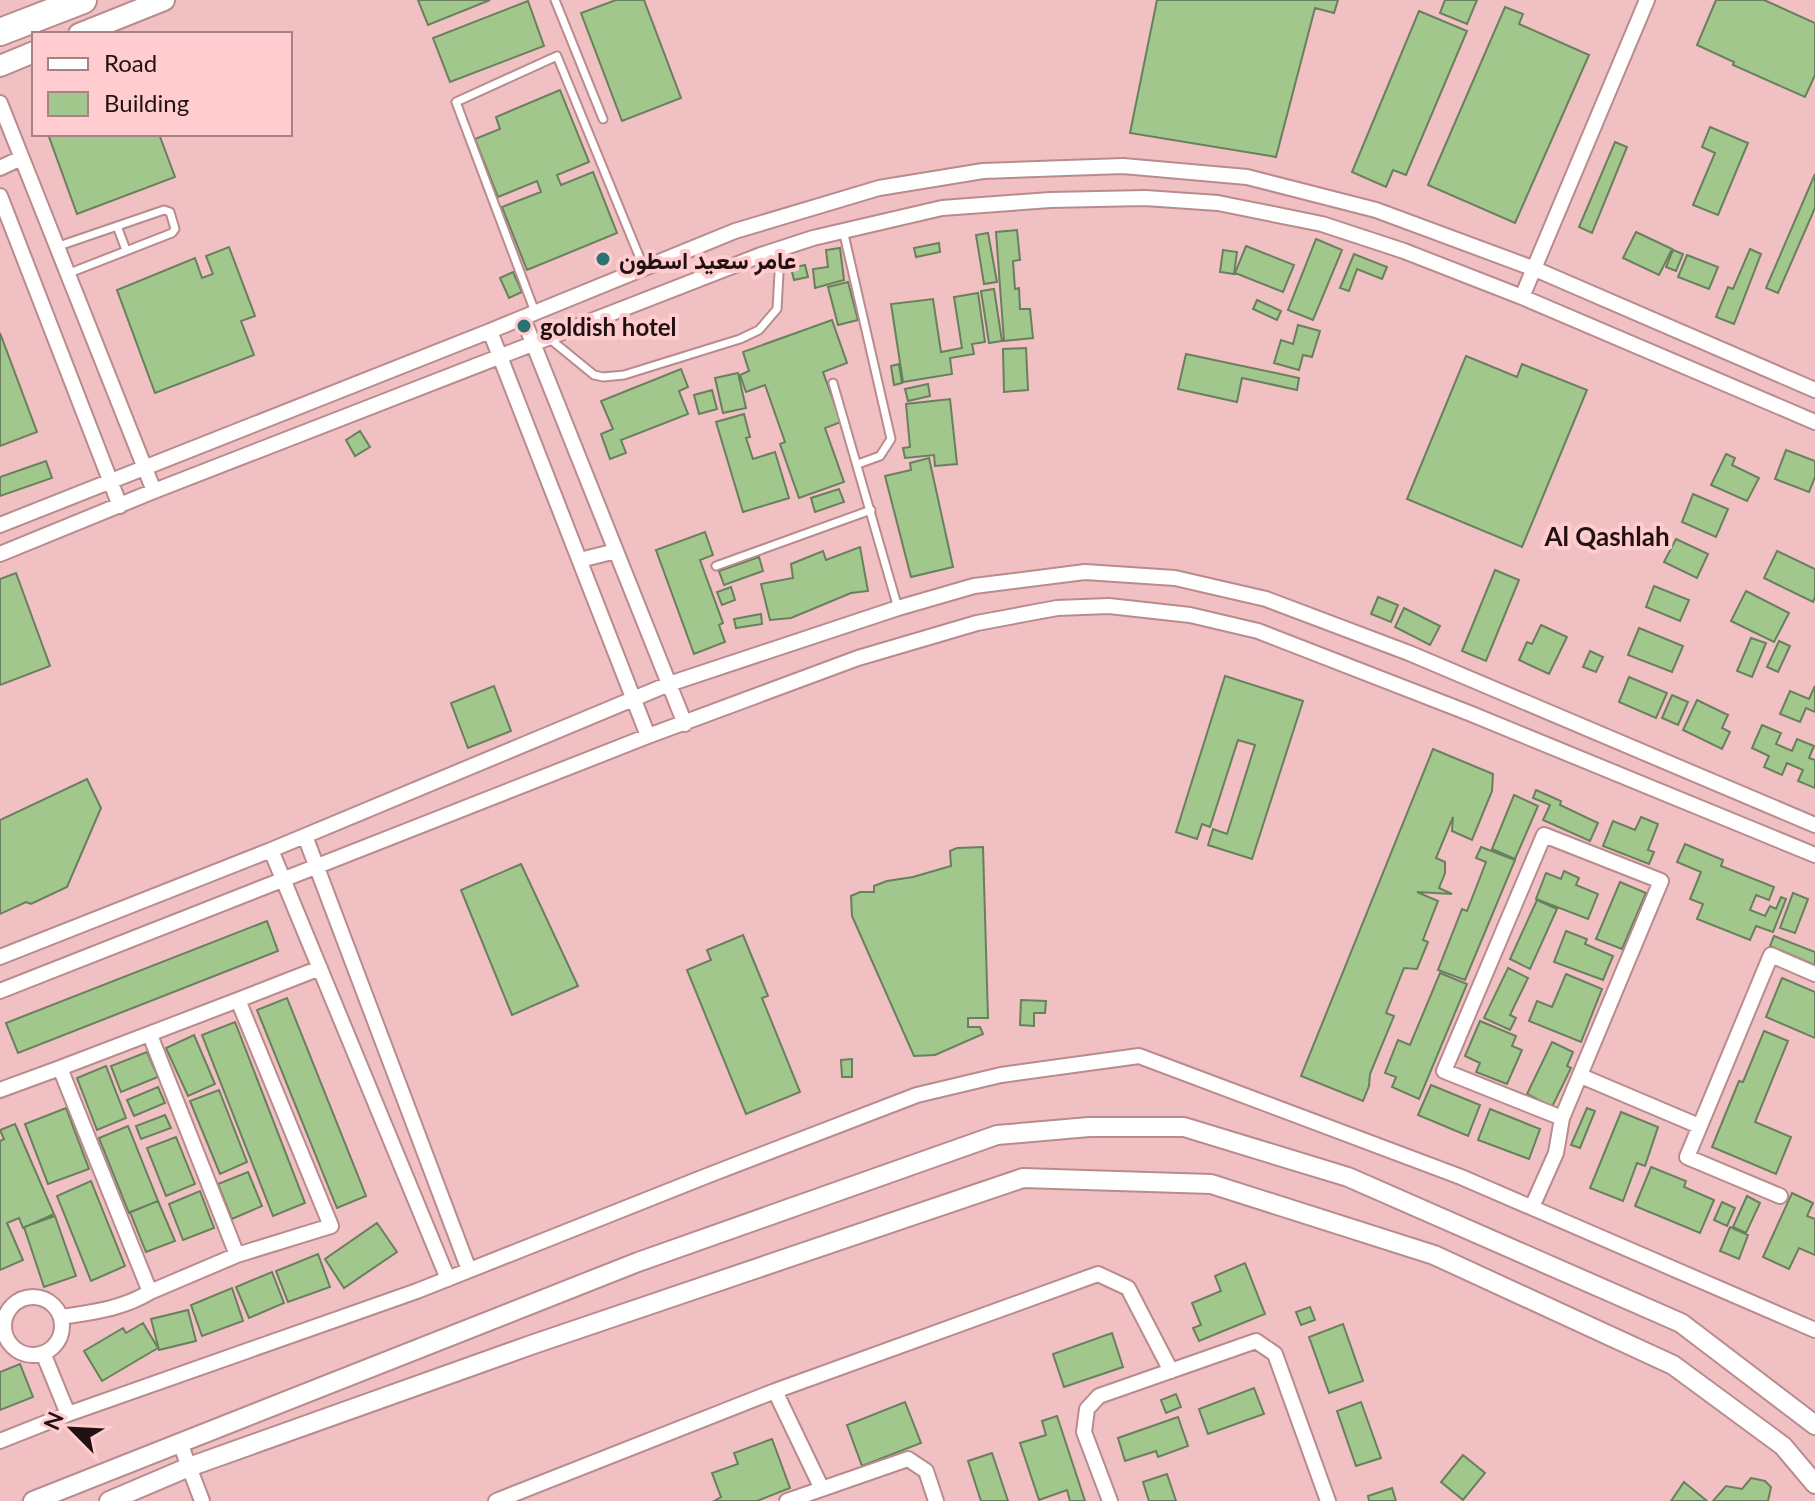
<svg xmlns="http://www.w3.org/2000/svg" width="1815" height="1501" viewBox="0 0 1815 1501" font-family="Lato,Vazirmatn,sans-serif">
<rect width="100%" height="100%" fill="#f1c0c2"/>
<!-- building -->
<path fill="#a1c78d" stroke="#697f5e" stroke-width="2" d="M418 0H490L428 25Z
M616 0H644L681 98 622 121 581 13Z
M1157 0H1338L1334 13 1315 8 1276 157 1130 133Z
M1445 0H1477L1467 24 1440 13Z
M1716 0H1764L1815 23V75L1805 97 1733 65 1734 62 1697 45Z
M528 1 544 46 450 82 433 38Z
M1505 7 1523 14 1519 24 1589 55 1515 223 1428 185Z
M1419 11 1467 31 1406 175 1393 170 1386 187 1352 172Z
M560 90 589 162 557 175 561 185 593 172 617 233 527 270 502 207 541 192 537 181 498 197 475 139 500 129 496 117Z
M1710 127 1748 143 1718 215 1693 205 1715 153 1702 147Z
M48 134H159L175 177 77 214Z
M1615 142 1627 147 1592 233 1579 227Z
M1815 174V208L1778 293 1766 288Z
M1017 230 1020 260 1013 261 1015 289 1019 288 1020 309H1030L1033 338 1004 341 996 232Z
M1636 232 1672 249 1659 275 1623 258Z
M988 233 997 282 984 284 976 235Z
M1316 239 1342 250 1313 320 1288 310Z
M939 243 940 252 916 257 914 248Z
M1246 246 1294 265 1283 292 1235 273Z
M229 247 255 316 241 321 254 355 155 393 117 290 195 258 202 278 213 274 206 256Z
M840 248 844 280 815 288 813 269 828 267 826 250Z
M1750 249 1761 254 1734 324 1716 317 1728 287 1733 289Z
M1223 250 1237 252 1234 274 1220 272Z
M1673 250 1683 254 1676 271 1666 267Z
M1354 254 1387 267 1382 279 1357 269 1349 291 1340 288Z
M1687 255 1718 267 1709 289 1678 277Z
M805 265 808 277 794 280 791 268Z
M513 272 522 292 509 298 500 278Z
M848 282 858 320 838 325 828 287Z
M994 289 1002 341 989 343 981 291Z
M978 293 985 342 972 344 974 354 950 358 952 374 903 382 891 304 933 299 941 352 962 348 954 297Z
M1257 300 1281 311 1277 320 1253 309Z
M832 320 847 363 823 372 841 422 825 428 844 482 799 498 780 444 785 442 765 385 746 392 740 375 749 371 743 352Z
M1298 325 1320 331 1312 357 1303 355 1299 370 1274 363 1281 340 1293 344Z
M0 333 37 432 0 446Z
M1026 348 1028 390 1004 392 1003 349Z
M1186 354 1299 378 1297 390 1242 378 1237 402 1178 389Z
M1466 356 1517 377 1522 364 1587 390 1522 547 1407 499Z
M899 364 902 383 894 385 891 366Z
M681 369 688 387 679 391 688 414 621 440 626 453 610 459 601 434 613 429 601 401Z
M738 373 746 408 723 413 715 378Z
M928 384 930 396 908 401 905 389Z
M712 390 717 409 699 414 694 395Z
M950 399 957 464 935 466 934 455 905 458 903 448 910 447 906 404Z
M744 414 750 437 746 438 753 459 775 452 789 498 743 512 716 422Z
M360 431 370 447 355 456 346 440Z
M1786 450 1815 461V477L1809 492 1775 479Z
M1726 454 1735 458 1732 465 1759 478 1747 501 1711 485Z
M929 458 953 567 911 577 885 476 911 470 910 463Z
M46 461 52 478 0 496V477Z
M839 489 844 502 815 512 811 498Z
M1693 494 1728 509 1716 537 1682 522Z
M705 532 713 555 700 560 723 623 719 625 725 642 694 654 656 550Z
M1676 539 1708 554 1697 578 1664 562Z
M860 547 868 591 851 593 791 618 770 620 761 584 793 578 791 564 823 551 826 560Z
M1777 551 1815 569V597L1813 602 1764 578Z
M759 557 763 571 724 585 719 571Z
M1495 570 1519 580 1486 661 1462 651Z
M16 573 50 666 0 685V579Z
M1654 586 1689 600 1680 621 1646 607Z
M731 587 735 600 722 605 717 592Z
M1746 591 1789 613 1774 642 1731 621Z
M1378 597 1398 605 1391 622 1371 614Z
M1404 608 1440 626 1430 645 1395 627Z
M761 614 762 624 736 628 734 619Z
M1541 625 1567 637 1549 674 1519 660 1527 642 1532 644Z
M1639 628 1683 646 1672 672 1628 655Z
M1751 638 1766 643 1752 677 1737 671Z
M1779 641 1790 646 1778 672 1767 667Z
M1590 651 1603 657 1596 672 1583 667Z
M1225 676 1303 701 1252 859 1208 845 1213 829 1227 834 1255 745 1238 740 1210 827 1202 824 1197 839 1176 832Z
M1629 677 1667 693 1656 718 1619 702Z
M494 686 511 731 468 748 451 703Z
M1815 686V712L1806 708 1800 722 1780 714 1790 691 1809 699Z
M1672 695 1688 702 1678 725 1662 718Z
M1697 700 1728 715 1722 728 1730 732 1722 749 1683 730Z
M1762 725 1781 733 1776 744 1792 751 1797 739 1814 746 1809 758 1815 760V788L1798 781 1803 770 1787 763 1782 775 1764 767 1769 756 1752 748Z
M1433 749 1493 774 1492 791 1472 840 1452 831 1453 817 1436 858 1445 862V873L1439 888 1452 894 1417 892 1438 901 1423 940 1428 942 1417 969 1404 968 1386 1013 1394 1016 1370 1074 1369 1086 1363 1101 1301 1076Z
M87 779 101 808 67 887 31 904 26 902 0 914V820Z
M1536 790 1561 801 1560 805 1598 823 1590 841 1543 820 1550 805 1533 798Z
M1514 795 1538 806 1515 859 1492 849Z
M1641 817 1658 824 1648 850 1654 852 1649 864 1603 846 1613 821 1635 830Z
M1685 844 1723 860 1721 866 1774 887 1769 900 1756 895 1750 910 1765 916 1770 906 1776 909 1781 897 1786 899 1773 932 1756 926 1750 940 1697 919 1703 904 1690 899 1701 872 1677 862Z
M983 847 988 1018H968V1027H980L983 1034 935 1055 914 1056 852 916 851 896 860 892H874V886L887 881 913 877 951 866 950 851 957 848Z
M1481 847 1515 860 1465 980 1438 970 1462 909 1467 911 1486 862 1476 858Z
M521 864 578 986 512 1015 461 890Z
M1564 871 1579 878 1576 885 1598 894 1588 919 1536 899 1546 873 1561 879Z
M1620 882 1646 893 1622 949 1596 939Z
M1793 893 1808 899 1795 933 1780 928Z
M1537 900 1557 909 1530 969 1510 959Z
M267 921 278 951 18 1053 6 1023Z
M1566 931 1587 939 1585 944 1613 956 1603 980 1554 962Z
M743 935 768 996 762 998 800 1092 746 1114 687 970 711 960 707 950Z
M1774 936 1815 952V965L1770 946Z
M1508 968 1528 978 1510 1015 1516 1018 1510 1030 1484 1018Z
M1440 973 1467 984 1419 1099 1392 1087 1396 1077 1385 1073 1398 1040 1410 1045Z
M1566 974 1602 989 1581 1042 1529 1021 1537 1001 1552 1007Z
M1782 978 1815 992V1038L1766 1017Z
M287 998 366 1196 337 1208 257 1010Z
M1021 1000 1046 1001 1045 1013H1034V1026L1020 1025Z
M1480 1021 1516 1036 1512 1046 1522 1050 1507 1084 1476 1072 1480 1063 1465 1056Z
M235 1022 305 1203 273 1216 202 1035Z
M1764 1031 1788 1041 1755 1122 1791 1137 1776 1174 1712 1147 1739 1081 1743 1082Z
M194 1035 215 1084 188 1096 166 1048Z
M1552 1042 1573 1052 1567 1066 1571 1068 1552 1107 1527 1094Z
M147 1052 158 1077 121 1092 111 1066Z
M852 1059V1077H842L841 1060Z
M106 1066 126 1118 97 1130 77 1078Z
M1431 1085 1480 1105 1468 1136 1418 1115Z
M158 1087 165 1103 134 1116 127 1100Z
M219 1090 247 1162 220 1174 190 1101Z
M66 1108 89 1169 48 1184 25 1124Z
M1587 1108 1595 1111 1580 1148 1571 1145Z
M1490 1109 1540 1129 1529 1159 1478 1140Z
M1621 1112 1658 1127 1645 1166 1637 1163 1623 1201 1590 1188Z
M165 1115 171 1128 141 1139 136 1126Z
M15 1124 54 1214 23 1228 19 1218 7 1223 23 1260 0 1270V1141L4 1139 0 1130Z
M128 1126 158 1201 129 1213 99 1138Z
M176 1137 195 1184 166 1196 147 1148Z
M1651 1167 1686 1181 1684 1187 1714 1200 1700 1233 1635 1206Z
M248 1172 262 1206 232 1219 218 1184Z
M91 1181 125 1266 91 1281 57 1196Z
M200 1191 214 1228 183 1240 169 1204Z
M1792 1193 1813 1203 1807 1216 1815 1219V1255L1799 1248 1789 1269 1763 1257Z
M1747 1196 1760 1203 1746 1233 1733 1227Z
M158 1201 175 1241 146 1252 130 1212Z
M1722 1202 1735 1208 1727 1226 1714 1220Z
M55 1216 76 1276 44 1287 24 1227Z
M377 1223 397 1252 344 1288 325 1259Z
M1730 1227 1748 1235 1739 1259 1720 1251Z
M318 1254 330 1287 288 1302 276 1271Z
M1245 1263 1265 1314 1199 1341 1193 1328 1201 1325 1192 1303 1221 1291 1215 1276Z
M272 1272 284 1303 249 1318 236 1287Z
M232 1288 243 1321 202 1336 191 1305Z
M1310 1307 1315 1320 1301 1325 1296 1312Z
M188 1310 196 1341 159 1350 151 1319Z
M143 1323 158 1348 102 1381 84 1351 123 1328 126 1333Z
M1343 1324 1363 1381 1329 1393 1309 1337Z
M1112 1333 1123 1367 1064 1387 1053 1354Z
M20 1364 33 1397 0 1410V1372Z
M1254 1388 1264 1414 1208 1434 1199 1409Z
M1176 1394 1181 1407 1166 1413 1161 1400Z
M905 1402 921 1443 862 1466 847 1425Z
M1361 1402 1381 1458 1356 1466 1337 1411Z
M1057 1416 1085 1501H1070L1067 1490 1039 1500 1020 1443 1046 1435 1042 1421Z
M1178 1417 1188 1446 1158 1457 1156 1451 1125 1461 1118 1438Z
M772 1439 790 1488 757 1501H714L721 1497 712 1473 738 1464 734 1453Z
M992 1453 1008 1501H981L968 1461Z
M1463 1455 1485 1473 1463 1500 1441 1482Z
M1167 1474 1176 1501H1149L1143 1482Z
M1751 1478 1765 1481 1771 1487 1768 1501H1713L1726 1486 1742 1489Z
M1684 1482 1707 1501H1671Z
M1392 1488 1396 1501H1369L1368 1496Z"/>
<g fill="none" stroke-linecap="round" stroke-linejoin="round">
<defs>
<path id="service" d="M555 0 603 119
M117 226 126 250
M843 230 891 439 880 456 858 464
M56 247 164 210 170 212 175 229 172 233 67 274
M535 312 456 102 557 56 644 268
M550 339 594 375 603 377 624 375 740 339 759 330 777 309 779 273 785 247
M833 383 898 608
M716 566 871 510"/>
<path id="minor" d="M0 103 154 491
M0 168 21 158
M0 196 120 506
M1522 297 1647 0
M523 318 685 724
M490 331 648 736
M0 525 490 331 735 231 879 188 983 171 1123 166 1247 177 1376 210 1535 269 1815 390
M0 554 154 491 761 255 813 238 942 208 1050 200 1145 198 1218 203 1322 224 1404 251 1522 297 1815 422
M580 560 616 551
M1544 835 1661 881 1562 1118 1444 1071Z
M305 836 469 1270
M271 850 448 1279
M0 957 271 850 669 684 898 608 974 586 1085 572 1175 578 1266 599 1409 653 1815 825
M0 991 648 736 858 658 977 623 1057 608 1109 606 1190 615 1258 631 1469 713 1815 855
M238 1000 320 968
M150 1035 237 1255
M60 1068 238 1000 331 1226 237 1255 150 1292
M1581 1076 1699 1126
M0 1090 60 1068 150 1292C122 1309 93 1312 61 1317
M1780 1196 1687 1157 1771 955 1815 974
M1532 1207 1556 1153 1562 1118
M4 1326a29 29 0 1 1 58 0a29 29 0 1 1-58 0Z
M43 1353 68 1414
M775 1391 822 1489
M0 1441 68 1414 417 1291 709 1175 917 1095 1001 1075 1139 1056 1461 1177 1815 1330
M180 1443 202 1501
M496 1501 775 1391 1098 1274 1128 1288 1171 1371
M787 1501 908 1459 926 1471 936 1501
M1110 1501 1084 1432 1087 1409 1099 1396 1256 1341 1275 1354 1328 1501"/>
<path id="tertiary" d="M33 1501 638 1262 997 1135 1089 1127H1184L1348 1177 1681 1323 1815 1425
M109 1501 189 1467 531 1345 1023 1178 1211 1184 1434 1255 1673 1365 1783 1446 1815 1484"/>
<path id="secondary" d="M79 34 164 0
M0 66 34 52"/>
<path id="motorway" d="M0 32 83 0"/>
</defs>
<!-- service casing -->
<use href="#service" stroke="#b98b8d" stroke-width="11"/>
<!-- minor casing -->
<use href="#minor" stroke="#b98b8d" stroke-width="18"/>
<!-- tertiary casing -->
<use href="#tertiary" stroke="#b98b8d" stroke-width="22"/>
<!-- secondary casing -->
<use href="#secondary" stroke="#b98b8d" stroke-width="24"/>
<!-- motorway casing -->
<use href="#motorway" stroke="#b98b8d" stroke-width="30"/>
<!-- service -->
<use href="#service" stroke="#fff" stroke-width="7"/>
<!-- minor -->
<use href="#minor" stroke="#fff" stroke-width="14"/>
<!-- tertiary -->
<use href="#tertiary" stroke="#fff" stroke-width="18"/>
<!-- secondary -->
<use href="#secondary" stroke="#fff" stroke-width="20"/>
<!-- motorway -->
<use href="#motorway" stroke="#fff" stroke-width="26"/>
</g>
<!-- markers -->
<g fill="#297373" stroke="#ffcdcf" stroke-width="3">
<circle cx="603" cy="259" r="8"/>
<circle cx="524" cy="326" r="8"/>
</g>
<g text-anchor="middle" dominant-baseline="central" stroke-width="8" stroke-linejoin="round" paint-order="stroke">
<!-- poi labels -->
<g font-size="24" font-weight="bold" fill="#221112" stroke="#ffcdcf" text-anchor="start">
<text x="619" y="259">عامر سعيد اسطون</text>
<text x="540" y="326">goldish hotel</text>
</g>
<!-- neighbourhood labels -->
<g font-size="26" font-weight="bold" fill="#221112" stroke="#ffcdcf">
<text x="1607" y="536">Al Qashlah</text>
</g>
</g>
<!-- legend -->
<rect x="32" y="32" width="260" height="104" fill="#ffcdcf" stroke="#a78283" stroke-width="2"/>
<rect x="48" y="58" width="40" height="12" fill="#ffffff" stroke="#a78283" stroke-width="2"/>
<text x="104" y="72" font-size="24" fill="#221112">Road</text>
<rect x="48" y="92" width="40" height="24" fill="#a1c78d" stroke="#a78283" stroke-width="2"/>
<text x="104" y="112" font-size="24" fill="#221112">Building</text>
<!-- north arrow -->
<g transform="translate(72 1429) rotate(294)" stroke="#ffcdcf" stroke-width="6" paint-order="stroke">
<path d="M0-6L14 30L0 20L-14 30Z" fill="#221112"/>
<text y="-12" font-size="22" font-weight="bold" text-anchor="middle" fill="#221112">N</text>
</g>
</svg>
